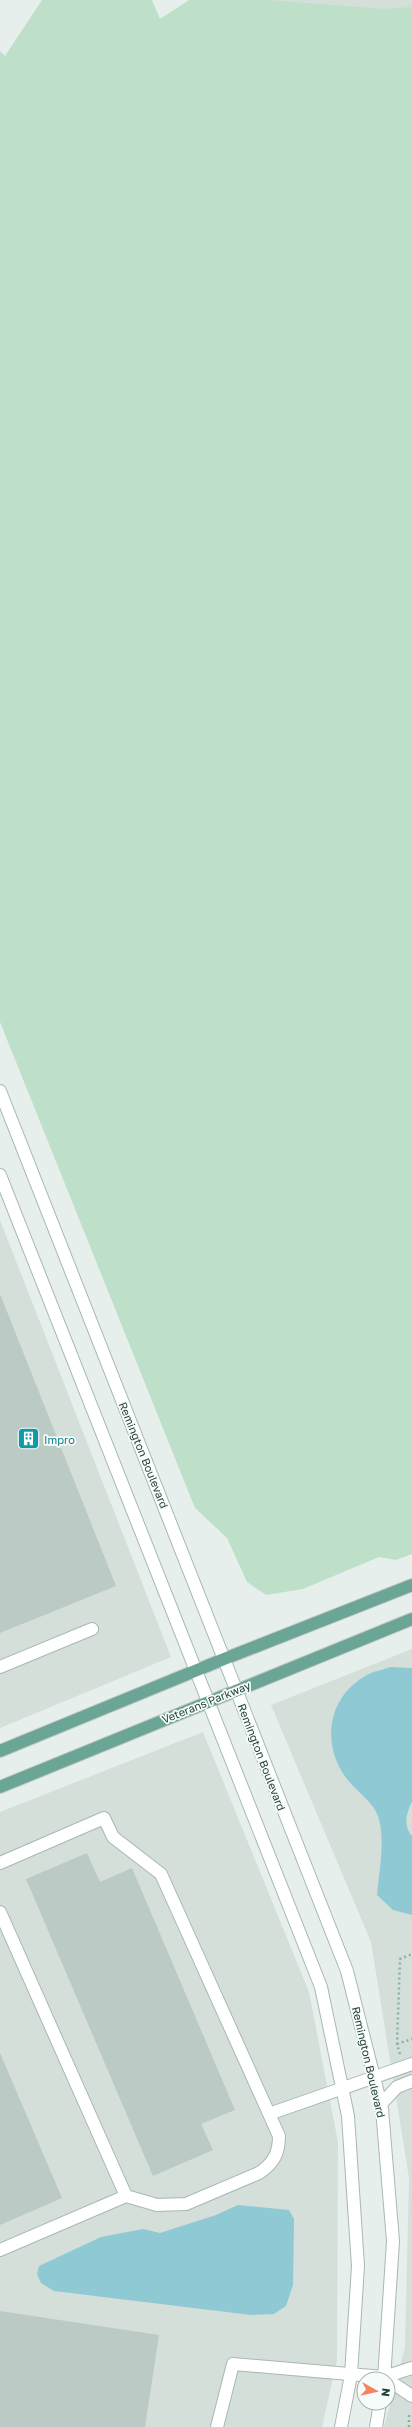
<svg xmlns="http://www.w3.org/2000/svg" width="412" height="2427" viewBox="0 0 412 2427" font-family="'Golos Text',sans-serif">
<rect width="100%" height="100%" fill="#e6efeb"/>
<!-- built -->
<path fill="#d4dfda" d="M224 0H412V20Z
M0 1220 171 1657 0 1728Z
M412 1649V2427H384L405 2347 409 2178 371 1942 271 1705Z
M203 1732 309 1992 338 2142 337 2360 322 2427H0V1812Z"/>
<!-- green -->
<path fill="#bfe0c8" d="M42 0H152L160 19 189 0H268L384 9 412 7V1554L396 1560 379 1557 303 1589 266 1595 247 1582 227 1538 195 1508 0 1022V51L5 56Z"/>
<!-- water -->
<path fill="#8ec9d4" d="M390 1667 412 1668V1802C406 1813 403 1826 412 1836V1915L393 1910 377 1895C379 1872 385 1843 379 1819 375 1803 357 1792 347 1779 320 1744 328 1696 367 1675 374 1671 383 1670 390 1667Z
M238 2205 289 2210 294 2219 293 2285 286 2306 274 2314 251 2315 54 2291 41 2283 37 2274 39 2266 101 2237 143 2229 160 2233 216 2215Z"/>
<!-- building -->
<path fill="#bbcac4" d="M0 1294 116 1586 0 1633Z
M87 1853 100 1882 132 1868 235 2110 201 2124 213 2150 153 2176 26 1879Z
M0 2053 62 2198 0 2225Z
M0 2311 159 2335 145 2427H0Z"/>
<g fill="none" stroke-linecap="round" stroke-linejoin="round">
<defs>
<path id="minor" d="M0 1091 347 1971 382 2109 393 2241 384 2379
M0 1175 321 1987 348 2116 358 2266 351 2375 341 2427
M0 1667 92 1629
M0 1863 104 1818 113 1837 161 1874 279 2136C279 2153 274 2163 259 2173L186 2204 157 2205 126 2196 0 2250
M0 1912 126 2196
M381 2104 397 2087 412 2081
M269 2114 412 2064
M388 2380 412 2396
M217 2427 233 2364 384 2377 412 2368
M376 2427 380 2403"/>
<path id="major" d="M0 1751 224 1659 412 1585
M0 1787 412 1619"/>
</defs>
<!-- minor casing -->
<use href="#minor" stroke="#a8b8b2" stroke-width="14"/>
<!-- major casing -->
<use href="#major" stroke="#c2cac8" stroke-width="14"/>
<!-- path -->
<path stroke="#86b3a5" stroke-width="2.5" stroke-dasharray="2 3" stroke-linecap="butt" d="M397 2044 412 2039
M400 2054 397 2044 400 1959 412 1954
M409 2427V2415"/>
<!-- minor -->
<use href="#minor" stroke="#fff" stroke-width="12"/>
<!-- major -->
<use href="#major" stroke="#6aa596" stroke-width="12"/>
</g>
<!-- icons -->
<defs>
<symbol id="building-square" viewBox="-11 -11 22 22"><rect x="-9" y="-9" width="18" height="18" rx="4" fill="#0f9aa8" stroke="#f7fbf9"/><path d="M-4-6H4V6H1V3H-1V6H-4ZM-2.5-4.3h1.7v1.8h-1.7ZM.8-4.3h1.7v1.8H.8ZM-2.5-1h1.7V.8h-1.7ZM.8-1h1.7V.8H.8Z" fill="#fff"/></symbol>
</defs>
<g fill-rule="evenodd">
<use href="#building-square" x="16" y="1426" width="25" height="25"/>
</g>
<g text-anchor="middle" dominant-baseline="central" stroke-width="3.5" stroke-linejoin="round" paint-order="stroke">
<!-- culture labels -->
<g font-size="11" fill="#0d838f" stroke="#f7fbf9" text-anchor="start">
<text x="44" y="1439">Impro</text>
</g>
<!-- street labels -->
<g font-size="11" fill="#24423a" stroke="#f7fbf9">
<text transform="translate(144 1455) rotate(68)">Remington Boulevard</text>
<text transform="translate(206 1702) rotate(-22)">Veterans Parkway</text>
<text transform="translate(262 1757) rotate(69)">Remington Boulevard</text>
<text transform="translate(369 2062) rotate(77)">Remington Boulevard</text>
</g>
</g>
<!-- north arrow -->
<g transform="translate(376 2391) rotate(98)"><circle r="19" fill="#f7fbf9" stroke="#a3b1ad"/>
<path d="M0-3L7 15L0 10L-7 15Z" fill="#f4845f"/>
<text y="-6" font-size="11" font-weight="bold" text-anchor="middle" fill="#24423a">N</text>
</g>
</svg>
